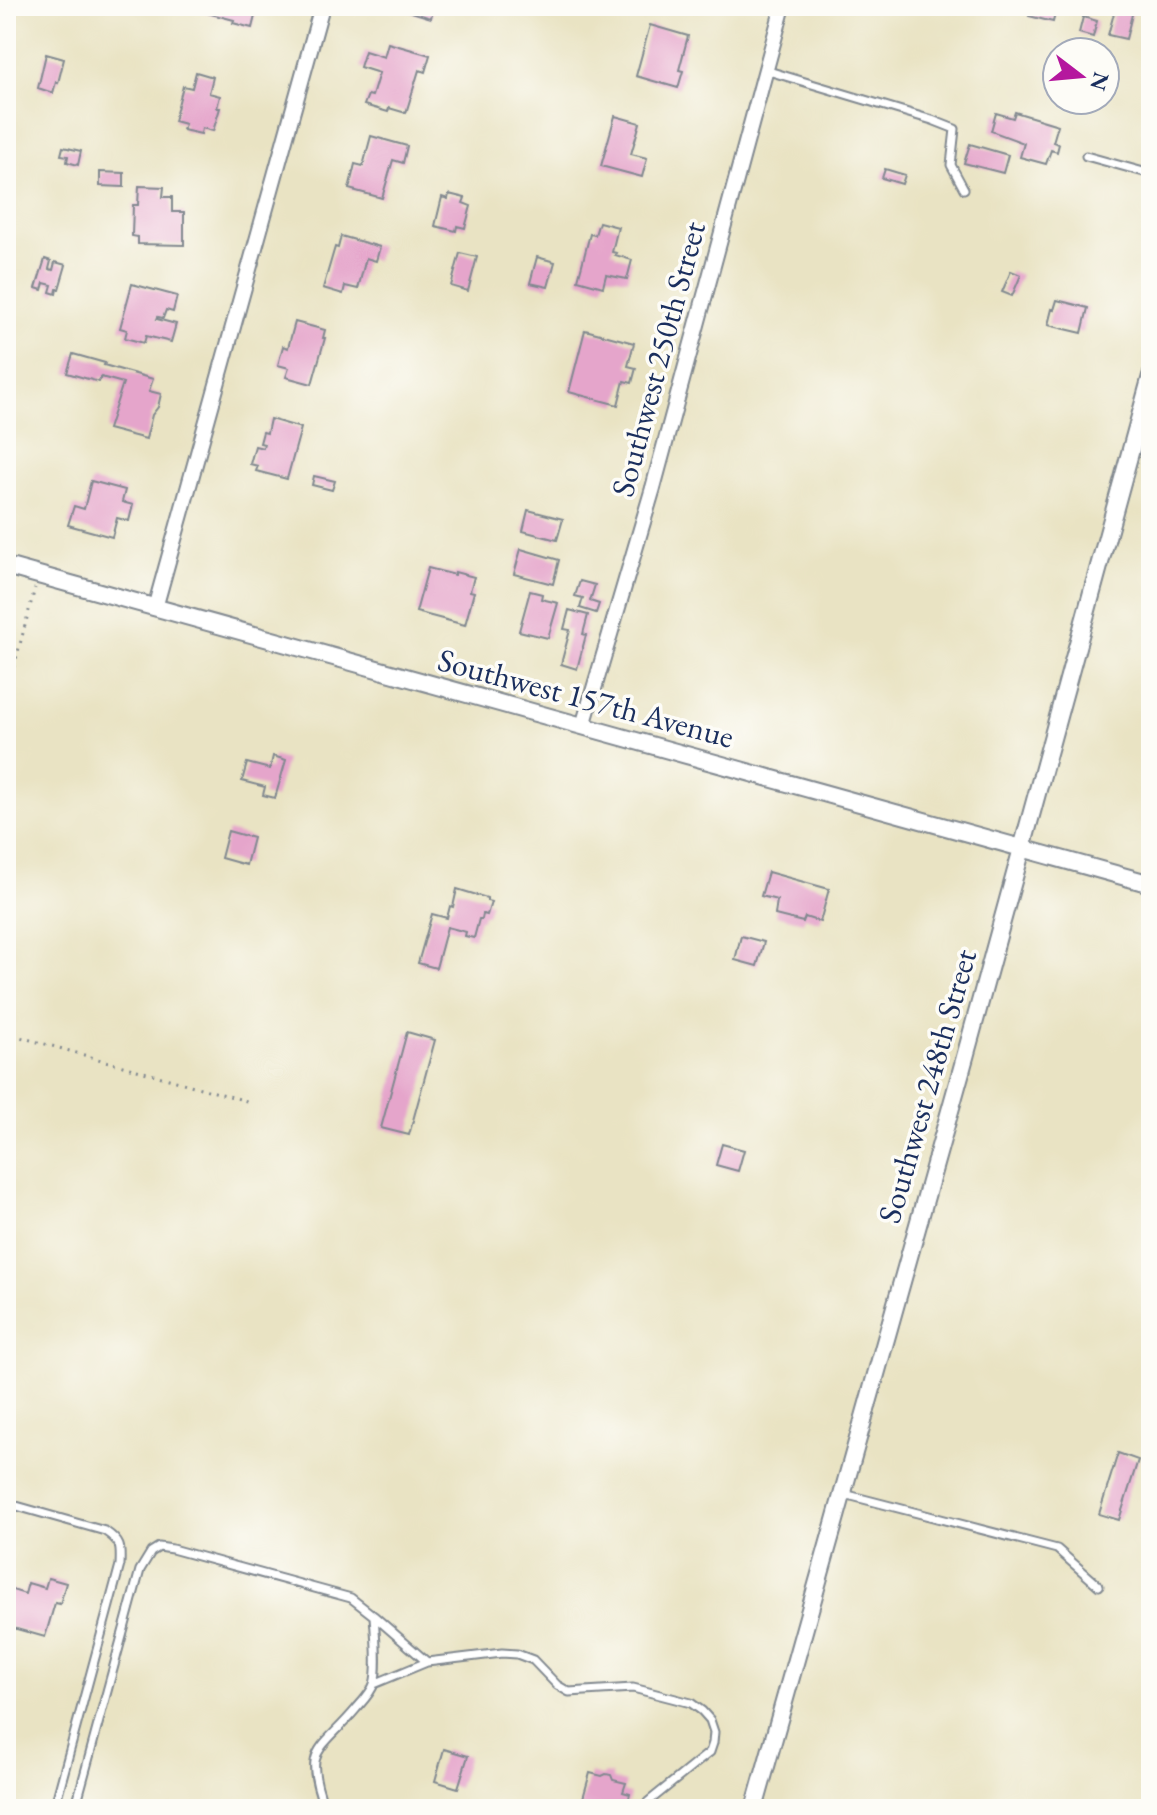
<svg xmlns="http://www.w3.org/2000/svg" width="1157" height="1815" viewBox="0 0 1157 1815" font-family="'EB Garamond',serif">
<rect width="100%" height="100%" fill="#fdfcf7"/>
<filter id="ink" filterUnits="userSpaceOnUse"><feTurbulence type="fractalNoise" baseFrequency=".0125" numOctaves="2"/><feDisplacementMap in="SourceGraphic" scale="16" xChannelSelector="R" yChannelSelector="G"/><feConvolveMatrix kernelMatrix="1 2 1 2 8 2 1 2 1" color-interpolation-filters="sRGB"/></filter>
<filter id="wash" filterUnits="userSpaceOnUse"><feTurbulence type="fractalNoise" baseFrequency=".006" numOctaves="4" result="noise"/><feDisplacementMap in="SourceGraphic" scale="32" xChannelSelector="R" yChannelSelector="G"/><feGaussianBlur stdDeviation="1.8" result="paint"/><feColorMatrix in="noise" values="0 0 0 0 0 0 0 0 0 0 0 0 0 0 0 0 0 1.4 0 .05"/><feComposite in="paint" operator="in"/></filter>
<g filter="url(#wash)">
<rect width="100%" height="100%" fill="#e9e3c3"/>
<g id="blocks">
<!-- building -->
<path fill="#e5a5cb" d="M197 6H266L264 14 256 12 252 28 233 23 234 20 196 10Z
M392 6H434L431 18Z
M1031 6H1057L1053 22 1029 16Z
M1116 6H1134L1126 39 1108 35Z
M1083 17 1097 21 1093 37 1079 33Z
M650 25 688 36 679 70 683 71 678 88 636 76Z
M388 43 430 55 425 72 419 70 406 113 389 108 388 112 364 105 368 95 372 96 379 73 360 67 365 51 384 57Z
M46 54 64 59 58 83 56 82 53 93 38 88Z
M196 72 213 77 209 93 220 96 217 108H220L213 131 202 128 201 134 183 130 185 124 174 121 183 86 192 88Z
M1015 112 1058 125 1053 142 1059 144 1057 152 1051 150 1046 164 1020 157 1024 143 991 131 996 113 1013 118Z
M615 116 640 123 631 154 647 158 642 177 601 166Z
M371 136 407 146 403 163 393 160 382 198 349 189 355 164 363 166Z
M970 144 1008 155 1003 173 964 163Z
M63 147 81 151 78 165 67 162 68 156 61 155Z
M885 169 905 175 902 184 882 178Z
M100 172 124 173V187L100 186Z
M139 186 164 187 163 197H172V212H184V245L138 244V237L132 236 133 205H138Z
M449 194 465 198 463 203 471 206 465 228 457 226 456 231 435 226 442 197 448 199Z
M599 222 618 227 612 252 616 253 615 255 632 260 627 279 606 275 603 287 578 280 590 234 595 235Z
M341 236 380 247 376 261 366 258 358 289 345 286 343 294 323 288 335 247 338 248Z
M460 253 477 257 468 291 451 286Z
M537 257 555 262 548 287 530 283Z
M45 259 51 261 49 269 53 270 55 262 66 265 59 289H57L56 294 50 292 52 285 44 283 42 290 36 288Z
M1011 271 1021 275 1012 296 1002 292Z
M132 284 177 296 173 312 166 310 163 318 158 317 157 319 176 324 171 342 146 336 144 343 125 338 127 330 120 328Z
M1057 300 1088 308 1082 333 1048 325 1052 309 1054 310Z
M295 322 325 330 323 338H325L312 384 286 377 289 368 278 365 283 346 288 348Z
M585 330 634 343 628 366 636 368 632 383 624 381 618 405 569 392Z
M73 354 105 363 104 365 153 379 149 391 161 394 158 407 152 415 146 439 108 429 123 383 101 377 99 382 67 373Z
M270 419 301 428 287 479 256 471 258 466 250 464 255 446 263 448 264 444 260 443 263 432 267 433Z
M314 476 335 481 332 490 312 485Z
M91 481 125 490 122 502 133 505 129 521 117 518 112 537 68 525 74 506 84 509Z
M528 510 563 519 557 540 523 531Z
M521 549 559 560 553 584 514 574Z
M428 568 455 575V572L474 577 470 591 474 592 465 625 416 612Z
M580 581 595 585 590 601 599 604 596 613 580 608 583 598 575 596Z
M530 591 542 594 541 599 558 603 548 638 519 631Z
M569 610 588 615 583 634 586 635 577 669 561 664 570 630 564 629Z
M273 756 286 760 275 798 263 795 265 787 242 781 247 763 270 769Z
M228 831 253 838 246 865 221 858Z
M768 872 829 889 820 922 805 917 803 922 775 915 777 900 761 896Z
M457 889 487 898V901L491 902 487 915 483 914 482 919H479L474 938 465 936 466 932 447 927 436 968 418 963 432 914 447 918 450 906 453 907Z
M741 936 764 942 757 966 735 960Z
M407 1032 435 1040 409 1135 381 1128Z
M722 1144 744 1150 738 1171 716 1165Z
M1118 1453 1138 1460 1119 1520 1099 1514Z
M48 1578 66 1583 60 1604 55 1603 45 1637 6 1626V1588L25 1594 28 1583 45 1588Z
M444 1749 468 1756 458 1788 435 1781Z
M590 1773 602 1776 606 1774 611 1775 613 1780 626 1783 623 1792 630 1794 628 1803 625 1802 623 1809H580Z"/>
</g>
</g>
<g filter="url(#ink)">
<use href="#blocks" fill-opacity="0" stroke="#828990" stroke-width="2"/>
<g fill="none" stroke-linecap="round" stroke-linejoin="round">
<defs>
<path id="service" d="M765 70 932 120 955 129 951 165 964 189
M1086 156 1151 174
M844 1494 1057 1549 1099 1586
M6 1503 105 1531C121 1542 121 1546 120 1565L54 1809
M374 1616 427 1662
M374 1684 427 1662 502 1653 517 1654 533 1660 557 1685 569 1692 633 1688 691 1703 702 1711 710 1720 714 1732 713 1743 710 1752 648 1802 646 1809
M75 1809 140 1570 151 1552 159 1547 172 1549 351 1598 374 1616C375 1632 379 1669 374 1684 371 1693 362 1702 356 1709 319 1753 302 1747 325 1809"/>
<path id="minor" d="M155 608 322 6
M583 726 653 488 783 6"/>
<path id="tertiary" d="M6 566 1151 884
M754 1809 962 1068 1151 376"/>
</defs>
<!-- service casing -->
<use href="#service" stroke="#828990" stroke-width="11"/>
<!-- minor casing -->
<use href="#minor" stroke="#828990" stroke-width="18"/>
<!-- tertiary casing -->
<use href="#tertiary" stroke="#828990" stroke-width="20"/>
<!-- path -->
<path stroke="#828990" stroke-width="3" stroke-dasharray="2 6" stroke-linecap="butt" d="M6 697 35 588
M6 1033 250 1102"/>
<!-- service -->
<use href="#service" stroke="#fff" stroke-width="7"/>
<!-- minor -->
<use href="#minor" stroke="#fff" stroke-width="14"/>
<!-- tertiary -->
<use href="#tertiary" stroke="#fff" stroke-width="16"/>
</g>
</g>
<g text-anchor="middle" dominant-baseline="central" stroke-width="7" stroke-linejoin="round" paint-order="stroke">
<!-- street labels -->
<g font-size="32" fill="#1b2f5e" stroke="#fdfcf7">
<text transform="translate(658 359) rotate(-75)">Southwest 250th Street</text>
<text transform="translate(586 698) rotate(15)">Southwest 157th Avenue</text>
<text transform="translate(927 1086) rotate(-74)">Southwest 248th Street</text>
</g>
</g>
<!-- margin -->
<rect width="1157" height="1815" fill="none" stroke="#fdfcf7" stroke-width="32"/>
<!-- north arrow -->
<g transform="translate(1081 76) rotate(106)"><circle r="38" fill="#fdfcf7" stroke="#a3aaba" stroke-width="2"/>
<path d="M0-6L14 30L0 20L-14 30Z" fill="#b5179e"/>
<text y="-12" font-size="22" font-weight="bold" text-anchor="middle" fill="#1b2f5e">N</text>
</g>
</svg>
